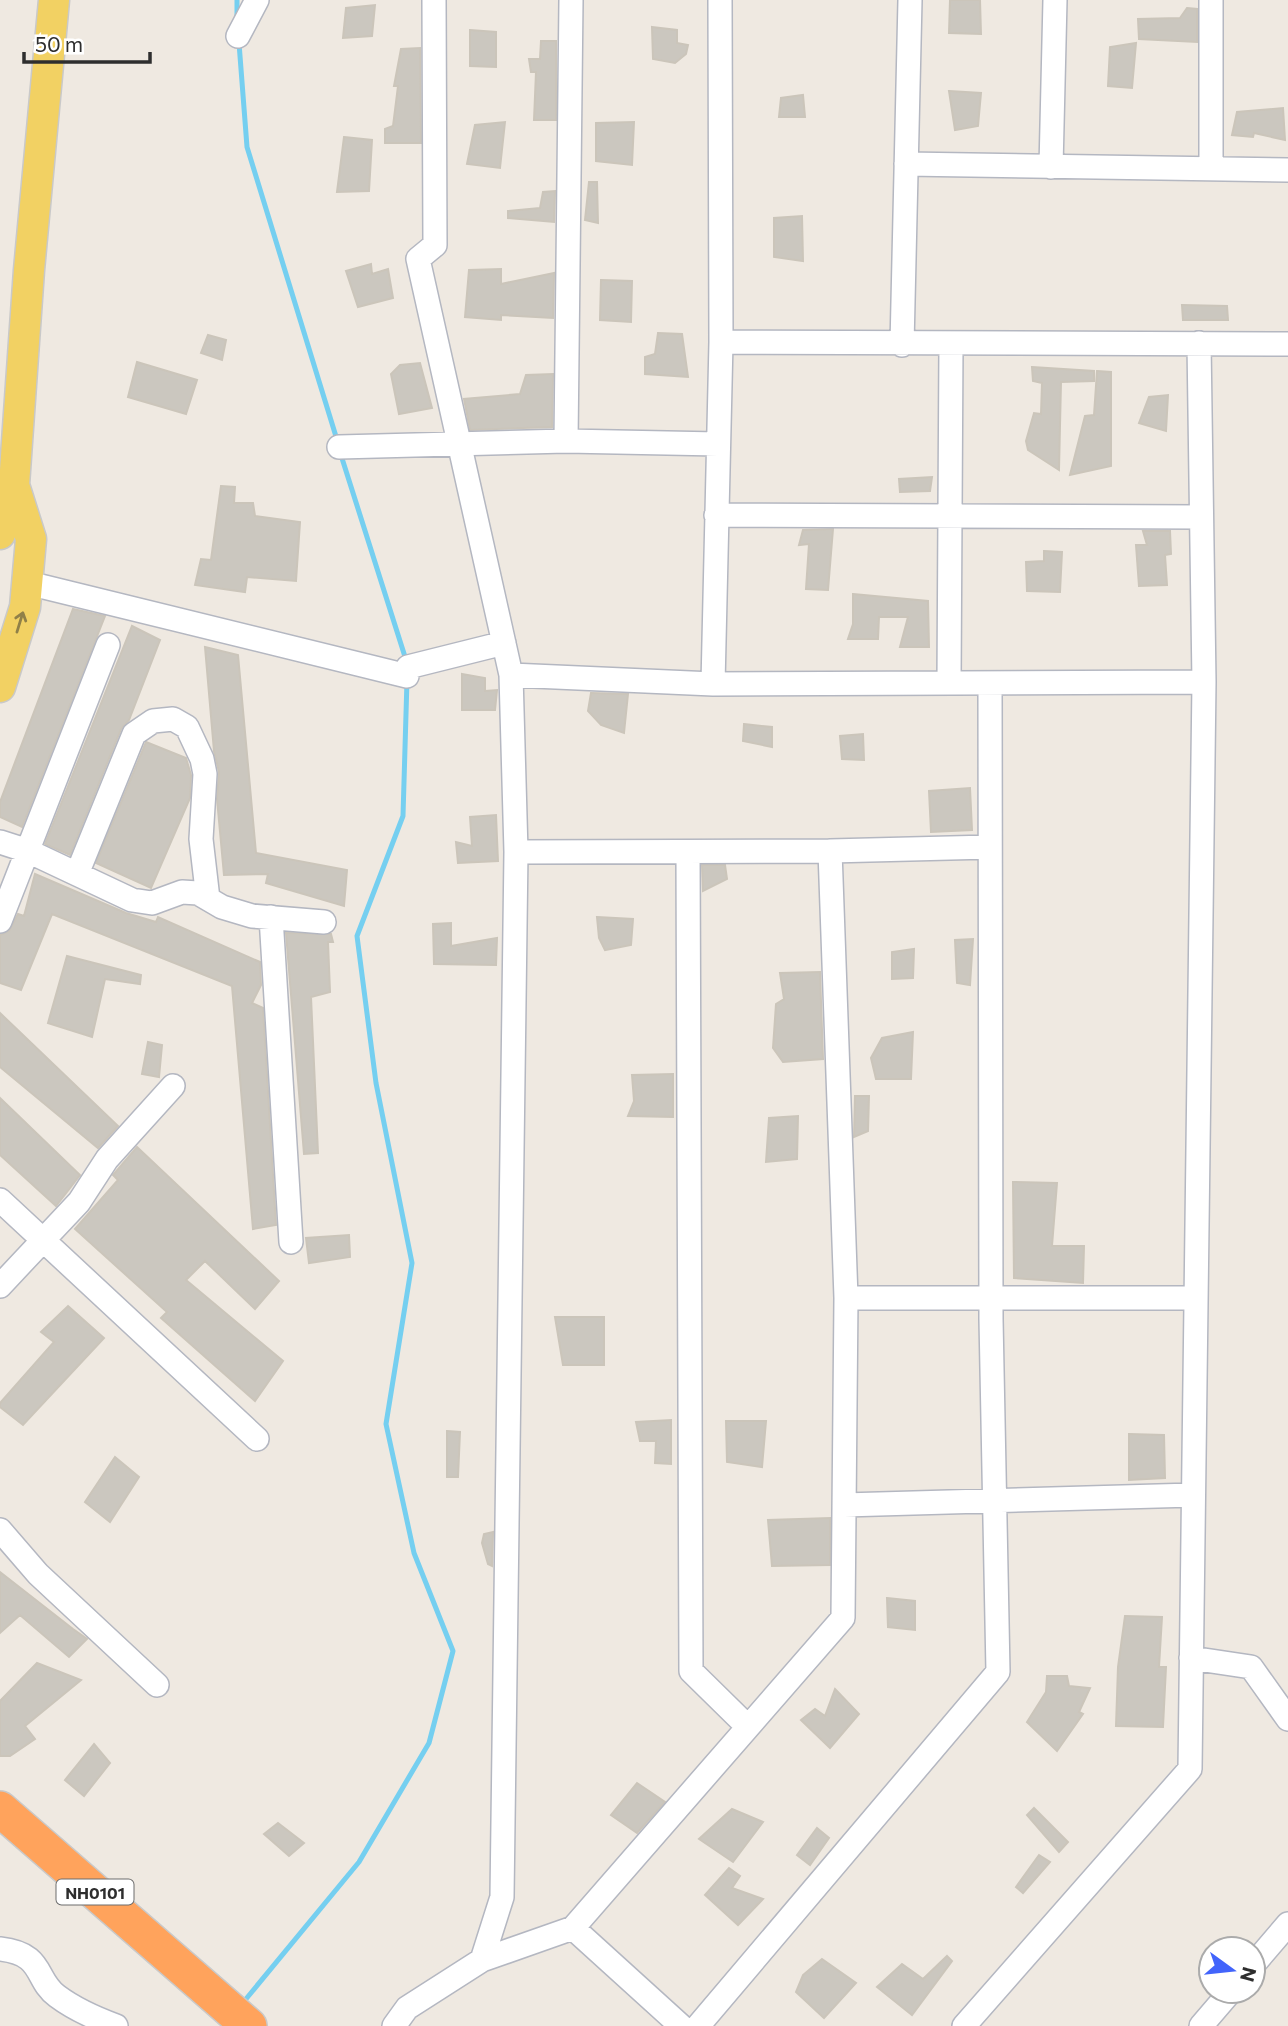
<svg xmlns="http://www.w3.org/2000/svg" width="1288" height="2026" viewBox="0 0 1288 2026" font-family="Commissioner,sans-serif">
<rect width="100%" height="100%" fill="#efe9e1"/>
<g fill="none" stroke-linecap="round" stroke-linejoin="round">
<!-- stream -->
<path stroke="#75cff0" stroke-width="5" d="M237 0V19
M239 43 247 147 338 443
M340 452 407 663
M241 2005 359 1862 429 1743 453 1651 414 1553 386 1424 412 1263 376 1083 357 936 403 816 407 680"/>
</g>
<!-- building -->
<path fill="#cbc7bf" stroke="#cbc5ba" stroke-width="2" d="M950 0H980L981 34 949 33Z
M375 5 372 36 343 38 346 8Z
M1187 8 1197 9V42L1139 39 1138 19 1180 18Z
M652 27 677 30V43L688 45 686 54 675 63 653 59Z
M470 30 496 32V67L470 66Z
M541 41H556V120H534L536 72H531L529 59H540Z
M1136 43 1132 88 1108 86 1110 47Z
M420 48 421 143H385V129L393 126 398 86H394L401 49Z
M949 91 981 93 978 126 955 130Z
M803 95 805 117H779L781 98Z
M1283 108 1285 140 1254 133 1253 137 1232 135 1237 112Z
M505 122 500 168 467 164 475 125Z
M634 122 632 165 596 161V123Z
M344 137 372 140 369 191 337 192Z
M589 182H597L598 223 585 220Z
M555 191 554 222 508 218V211L540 208 543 192Z
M802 216 803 261 774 257V218Z
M371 264 372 274 388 269 393 298 358 307 346 271Z
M501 269V284L554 273 553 318 501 315V320L465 317 469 270Z
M601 280 632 281 631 322 600 320Z
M1182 305 1227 306 1228 320H1183Z
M658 333 682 334 688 377 645 374V357L655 354Z
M208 335 226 340 222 360 201 353Z
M137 362 197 380 186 414 128 397Z
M420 363 432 408 399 414 391 374 400 365Z
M1032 367 1094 371V381L1061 382 1059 470 1028 450 1026 441 1034 413 1041 414 1042 383 1033 381Z
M1097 371 1111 372V466L1070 475 1085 416 1094 415Z
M553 374 552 427 470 430 464 399 520 394 526 375Z
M1168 395 1166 431 1139 423 1149 397Z
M932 477 930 491 900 492 899 479Z
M221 486 235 487 234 503H253L255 516 300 522 296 581 247 577 245 592 195 585 201 559 211 560Z
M833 529 828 590 806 589 809 544 799 545 803 530Z
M1143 531H1170L1171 554 1165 555 1167 585 1139 586 1136 545H1147Z
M1044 551 1062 552 1060 592 1027 591 1026 562 1044 561Z
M853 594 928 601 929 647H900L908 617H879L878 639H848L853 624Z
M73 609 105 616 22 827 0 817V802Z
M132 626 160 640 129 720 121 729 70 855 45 844Z
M205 647 238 655 256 853 347 870 344 906 266 883 268 874 224 875 217 799 219 772 214 751Z
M462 674 485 678V691L497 690 495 710H462Z
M591 693 628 694 624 733 601 725 588 711Z
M744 724 772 727V747L743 741Z
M863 734 864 760 842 759 840 736Z
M146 742 186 758 191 775 190 798 151 888 96 863Z
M970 788 972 830 931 832 929 791Z
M496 815 498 861 458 863 456 842 472 846 470 817Z
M702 865H725L727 879 703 891Z
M35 874 126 913 156 922 158 917 260 962 261 985 252 1003 263 1008 276 1225 253 1229 232 986 52 914 21 990 0 983V935L9 931 18 914 24 916Z
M597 917 633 919 631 945 605 950 599 938Z
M451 923V946L497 938 496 965 434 964 433 924Z
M286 933 331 934 333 942H328L330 992 311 997 318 1153 304 1154Z
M973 939 970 985 957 983 955 940Z
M914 949 913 978 892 979V952Z
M67 956 141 975 140 984 105 979 92 1037 48 1023Z
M820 972 823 1059 783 1062 773 1048 776 1004 784 999 780 973Z
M0 1013 118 1126 98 1148 0 1067Z
M913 1032 911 1079H876L871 1058 882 1038Z
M148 1042 162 1045 159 1077 142 1074Z
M673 1074V1117L628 1116 634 1101 632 1075Z
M855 1096H869L868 1131 854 1137Z
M0 1098 80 1175 56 1206 0 1155Z
M798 1116 797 1159 766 1162 769 1118Z
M137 1147 279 1281 255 1309 205 1261 186 1280 283 1361 255 1401 161 1318 167 1312 75 1229 118 1180 113 1175Z
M1013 1182 1057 1183 1052 1246H1084L1083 1283 1014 1278Z
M349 1235 350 1257 309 1263 306 1238Z
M68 1306 104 1338 23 1425 0 1407V1403L54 1342 41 1332Z
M555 1317H604V1365H563Z
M671 1420V1464L655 1463 656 1441H640L636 1422Z
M726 1421H766L762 1467 727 1462Z
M447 1431 460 1432 458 1477H447Z
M1129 1434 1164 1435 1165 1478 1129 1480Z
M115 1457 139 1477 110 1522 85 1502Z
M830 1518V1565L772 1566 768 1520Z
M493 1532 492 1566 488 1564 482 1543 484 1534Z
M0 1572 73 1629 87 1639 69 1657 20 1615 0 1633Z
M887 1598 915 1601V1630L888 1627Z
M1125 1616 1162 1617 1159 1667H1166L1163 1727 1116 1726 1118 1667Z
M37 1663 81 1680 25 1726 35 1739 10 1756H0V1701Z
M1047 1676H1067L1069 1686 1090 1688 1079 1712 1083 1714 1057 1751 1027 1722 1046 1692Z
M835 1689 859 1714 830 1748 801 1720 815 1709 825 1716Z
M94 1744 110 1763 84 1796 65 1780Z
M637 1783 665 1802 637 1833 611 1815Z
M1034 1808 1068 1842 1059 1852 1027 1815Z
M732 1809 763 1822 733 1862 699 1839Z
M278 1823 304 1843 289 1856 264 1834Z
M817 1828 829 1838 810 1865 797 1855Z
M1039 1855 1050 1862 1023 1893 1016 1887Z
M729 1868 740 1876 732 1888 763 1899 738 1925 705 1895Z
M947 1956 952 1961 912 2015 877 1987 902 1964 923 1979Z
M822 1959 856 1983 824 2018 796 1992 803 1975Z"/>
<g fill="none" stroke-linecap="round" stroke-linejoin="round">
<defs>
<path id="minor" d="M434 0 435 245 418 259 511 675 516 852 830 851
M238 36 257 0
M906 164 1288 170
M1051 167 1055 0
M1211 169V0
M721 342 1288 344
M902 345 910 0
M566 441 571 0
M339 447 566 441 718 444
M716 515 1201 517
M28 583 407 676
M408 667 504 643
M511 675 713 684 1204 682
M949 683 951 344
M713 684 721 342 720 0
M0 842 28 851 132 900 152 903 182 892 198 893 222 907 252 916 324 922
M990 847 830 851 846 1298H1196
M516 852 502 1897 482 1960 573 1928
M688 852 691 1671 748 1727
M77 874 134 734 153 721 173 719 187 727 202 759 205 774 201 839 208 899
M271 917 291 1242
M0 921 108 645
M0 1200 257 1439
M0 1286 79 1202 107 1159 173 1086
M844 1505 1193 1495
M0 1530 38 1574 157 1685
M1191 1658 1251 1667 1288 1719
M0 1949C45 1954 34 1979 57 1996 73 2008 97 2019 116 2026
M1253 1965 1288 1924
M394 2026 407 2008 482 1960
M681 2026 573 1928 843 1618 846 1298
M698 2026 998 1672 991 1319 990 683
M964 2026 1190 1769 1204 682 1199 343
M1201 2026 1231 1991"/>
<path id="major" d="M0 534 14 485 29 270 54 0
M0 687 25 607 31 539 14 485"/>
<path id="highway" d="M0 1809 249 2026"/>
</defs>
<!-- minor casing -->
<use href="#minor" stroke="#b4b7c1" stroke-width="26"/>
<!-- major casing -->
<use href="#major" stroke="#c9c9c9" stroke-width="33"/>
<!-- highway casing -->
<use href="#highway" stroke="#c9c9c9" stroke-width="38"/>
<!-- minor -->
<use href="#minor" stroke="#fff" stroke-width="23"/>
<!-- major -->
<use href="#major" stroke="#f2d163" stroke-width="30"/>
<!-- highway -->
<use href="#highway" stroke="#ffa35c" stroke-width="35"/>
</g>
<!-- one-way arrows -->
<defs><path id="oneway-shaft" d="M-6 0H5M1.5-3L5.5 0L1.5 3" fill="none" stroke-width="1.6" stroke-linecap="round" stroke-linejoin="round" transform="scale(1.75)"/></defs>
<use stroke="#908048" href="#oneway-shaft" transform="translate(20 622) rotate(-73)"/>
<g text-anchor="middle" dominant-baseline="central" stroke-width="5" stroke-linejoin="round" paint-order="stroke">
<!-- shield labels -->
<rect fill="#fff" stroke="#6d6d6d" stroke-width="2" x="56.5" y="1879.5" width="77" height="25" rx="5"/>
<g font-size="16" font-weight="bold" fill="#2e2e2e">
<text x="95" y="1892">NH0101</text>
</g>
</g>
<!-- north arrow -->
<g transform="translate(1232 1970) rotate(105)"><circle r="33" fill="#ffffff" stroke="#ababab" stroke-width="2"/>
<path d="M0-5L12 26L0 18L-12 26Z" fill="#4264fb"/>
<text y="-10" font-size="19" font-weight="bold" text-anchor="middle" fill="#2e2e2e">N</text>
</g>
<!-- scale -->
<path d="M24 52v10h126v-10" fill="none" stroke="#2e2e2e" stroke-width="3.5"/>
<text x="35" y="52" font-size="21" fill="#2e2e2e" stroke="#ffffff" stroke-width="5" paint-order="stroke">50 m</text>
</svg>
